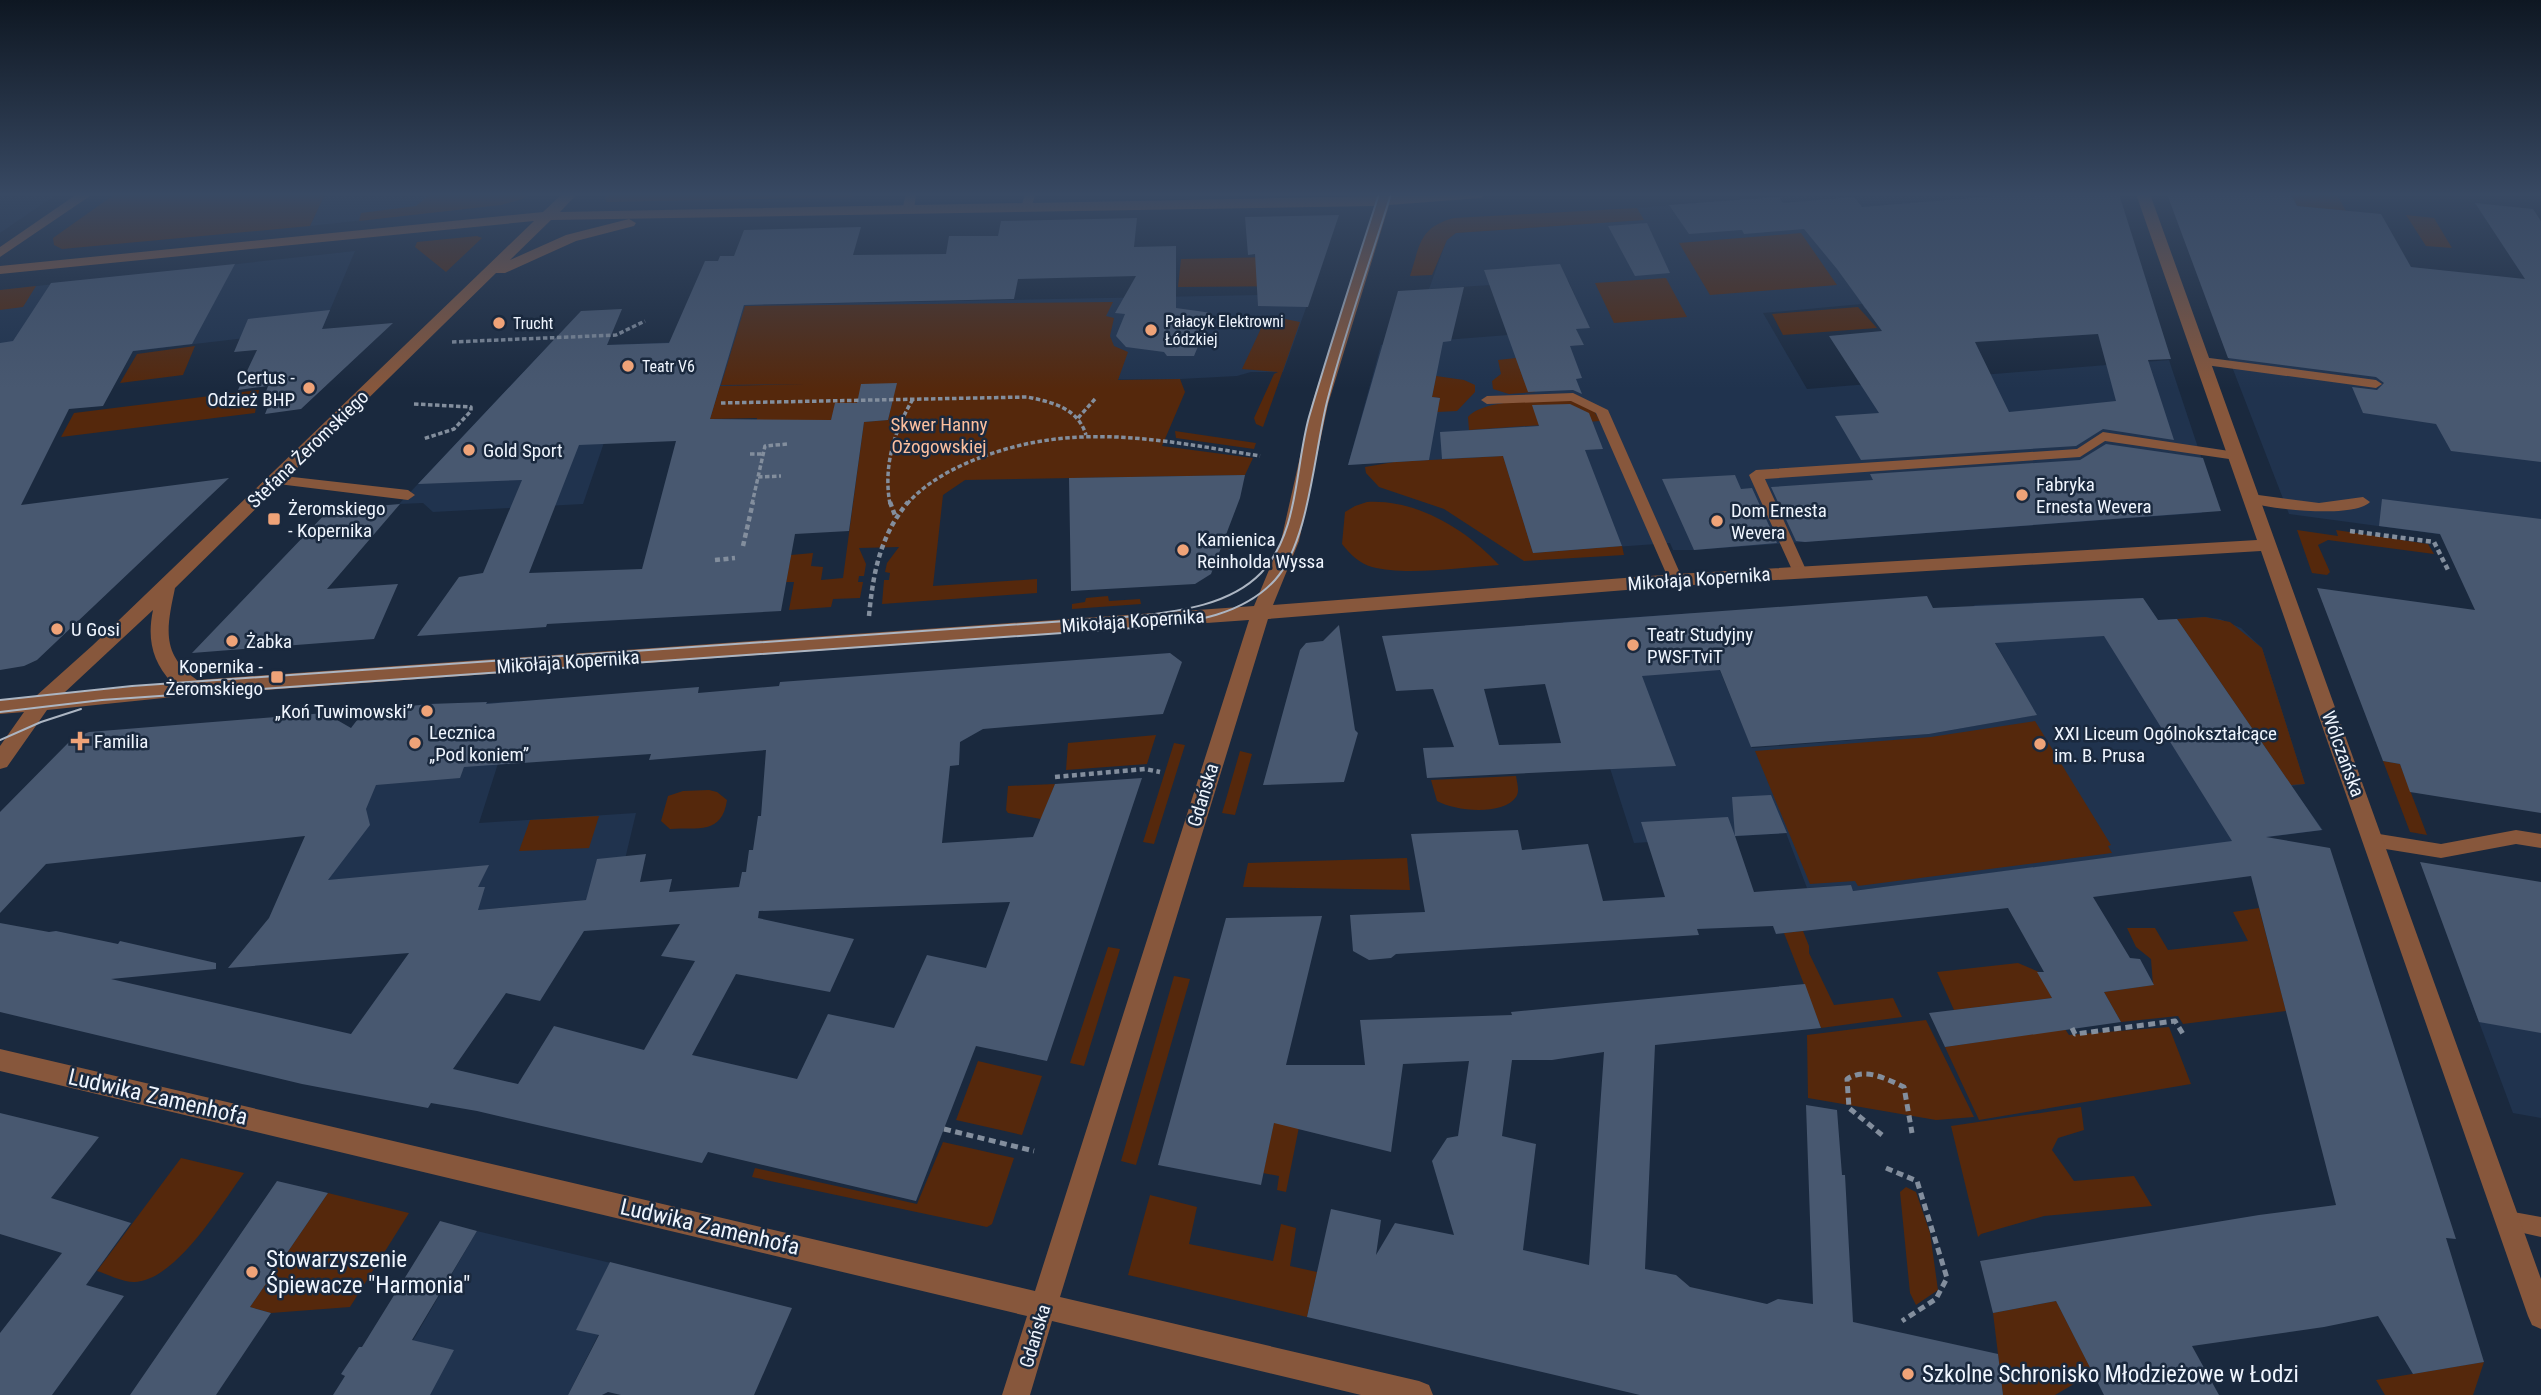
<svg xmlns="http://www.w3.org/2000/svg" width="2541" height="1395" viewBox="0 0 2541 1395" font-family="'Roboto Condensed',sans-serif">
<rect width="100%" height="100%" fill="#1a293e"/>
<!-- built -->
<path fill="#20334e" d="M0 194H57L0 233Z
M325 194H529L523 199 501 205 310 226Z
M1805 194H2110L2123 238 1941 302 1865 309 1862 304 1763 313 1807 389 2169 360 2216 502 2201 513 1694 550H1673L1670 543 1533 553 1394 462 1348 465 1381 345 1508 335 1569 342 1571 346 1584 345 1576 329 1589 327 1568 280 1429 289 1447 239 1456 233 1638 220 1637 208Z
M355 251 322 329 0 367V290Z
M1311 294 1283 372H1251L1237 376 1180 379 1069 380 1071 373 1029 381 941 382 923 374 921 382 861 384 862 377 846 383 720 386 710 422 609 428 583 504 433 512 423 503 399 504 551 343 607 345 702 341 735 334 744 305Z
M2217 328 2541 366V548L2289 514Z
M2143 598 2158 620 2205 617 2220 619 2241 628 2262 648 2305 784 2291 786 2323 830 1853 891 1850 885 1807 888 1786 833 1634 843 1563 622 1696 613 1752 748 1929 734 2036 715 1974 605Z
M518 701 479 823 636 813 616 897 276 929 370 711Z
M2464 982 2541 995V1118L2513 1113Z
M477 1231 632 1268 568 1395H381Z"/>
<!-- green -->
<path fill="#55280c" d="M115 194H325L310 226 62 249 54 245 53 238Z
M439 194H529L523 199 501 205 359 221 361 213 416 206 429 195Z
M609 194H853L852 197 607 202 605 198Z
M2291 194 2337 195 2346 211 2297 206Z
M1637 208 1644 220 1456 233 1447 240 1432 275 1410 276C1420 245 1419 227 1454 218Z
M2406 215 2434 218 2452 248 2426 246Z
M1801 233 1837 285 1710 295 1679 243Z
M477 236 482 238 446 272 415 247 417 242Z
M1318 256 1310 286 1178 287 1181 259Z
M1666 278 1687 317 1614 323 1595 283Z
M36 286 23 307 0 310V290Z
M1113 302 1106 316 1114 318 1110 336 1114 346 1128 352 1118 380 1180 379 1185 392 1162 446 1253 458 1245 475 965 480 943 495 933 586 1037 579V593L882 604 884 580H889L890 573 885 572 887 563 899 547 859 548 866 564 864 576H859L858 582H863L860 598 833 599 831 607 789 610 794 582H786L791 555 813 553 811 566 823 567 821 580 843 578 864 422 888 420 892 403H836L831 420 792 421 750 451 757 418 710 419 720 386 806 384 721 385 745 306Z
M1858 307 1877 328 1783 335 1772 314Z
M1285 319 1300 322 1263 427 1256 424 1254 418 1274 374 1278 372 1242 369 1264 322Z
M195 346 183 375 120 383 137 354Z
M1516 358 1524 381H1531L1535 392 1509 394 1493 389 1492 381 1501 374 1498 360Z
M1436 376 1464 380 1475 385V392L1457 411 1437 412 1440 398 1432 397Z
M259 390 255 413 61 437 74 413Z
M1575 400 1594 411 1600 421 1469 430 1468 417C1485 397 1550 401 1575 400Z
M1175 431 1256 443 1254 449 1176 438Z
M1503 456 1533 553 1622 546 1624 555 1524 561 1444 509 1379 487 1366 473 1365 467 1394 462Z
M1367 502C1417 499 1467 530 1499 565 1464 567 1406 576 1372 567 1360 564 1350 554 1342 544L1345 512 1355 506Z
M2297 530 2338 536 2336 530 2428 544 2434 554 2328 540 2318 545 2330 572 2327 575 2312 573Z
M1108 596 1109 601 1140 599 1141 604 1072 609V604L1085 602 1086 598Z
M2205 617 2230 622 2262 648 2305 784 2291 785 2177 619Z
M2035 721 2111 845 2108 846 2112 853 1858 886 1855 881 1810 884 1755 751 1931 737Z
M1156 735 1147 764 1066 770 1068 743Z
M1174 743 1185 745 1154 844 1143 842Z
M1240 751 1252 754 1235 815 1222 813Z
M2383 761 2400 764 2427 835 2410 832Z
M1516 776C1517 783 1520 791 1516 797 1503 816 1454 811 1437 801L1431 780Z
M1055 784 1041 819 1008 813 1006 810 1008 786Z
M709 790 717 792 727 800C722 835 698 827 670 829L661 821 668 796 683 791Z
M599 816 589 848 519 851 530 820Z
M1407 858 1410 890 1243 887 1248 863Z
M2259 908 2286 1011 2183 1024 2178 1016 2121 1022 2104 992 2153 985 2151 959 2136 947 2127 928H2155L2168 950 2248 941 2233 912Z
M1803 931 1809 946V953L1834 1005 1893 998 1902 1017 1821 1028 1784 933Z
M1108 947 1120 949 1084 1066 1070 1063Z
M2018 963 2039 972 2052 998 1954 1010 1937 972Z
M1174 976 1190 979 1136 1165 1121 1161Z
M1926 1020 1974 1117 1936 1120 1808 1098 1807 1035Z
M2169 1027 2191 1084 1979 1120 1945 1047 2065 1029 2069 1035Z
M978 1061 1042 1076 1022 1135 956 1120Z
M1284 1076 1302 1112 1286 1192 1277 1190 1279 1176 1263 1173Z
M2081 1107 2084 1130 2058 1138 2052 1150 2074 1181 2134 1176 2152 1206 2044 1216 1981 1234 1978 1237 1951 1126Z
M943 1142 1014 1158 992 1224 987 1227 752 1177 755 1168 917 1204Z
M181 1158 244 1173C221 1204 176 1281 134 1282 122 1282 107 1274 97 1271Z
M1906 1187 1916 1192 1930 1233 1938 1290 1916 1305 1910 1293 1900 1192Z
M328 1193 409 1213 350 1307 271 1313 250 1307Z
M1150 1195 1197 1207 1189 1244 1273 1261 1281 1224 1296 1228 1290 1266 1317 1272 1307 1317 1128 1275Z
M2056 1301 2093 1373 2055 1395H2003L1993 1313Z
M2484 1362 2473 1395H2385L2376 1380Z"/>
<!-- building -->
<path fill="#485870" fill-rule="evenodd" d="M2020 194H2119L2171 359 2148 360 2174 440 2103 429 2076 446 1861 460 1835 416 1879 413 1829 336 1882 331 1837 269 1804 229 1744 234 1742 230 1689 234 1669 205 1779 197 1783 203 1854 197 1862 207ZM2098 334 2116 401 2009 412 1975 342Z
M2167 194H2291L2297 206 2381 214 2411 267 2525 279 2475 203 2533 209 2541 221V462L2451 451 2436 424 2363 413 2352 387 2377 390 2384 383 2376 377 2228 358Z
M1339 215 1308 307 1258 306 1255 254 1248 255 1245 217Z
M1137 218 1134 247 1176 246V308L1212 313 1194 356H1167L1164 352 1126 347 1116 336 1125 314 1115 313 1136 276 1018 279 1014 299 744 305 710 419 831 420 835 403H857L861 384 897 383 888 420 864 422 849 531 795 534 781 611 547 624 546 627 417 636 459 577 483 573 522 480 418 484 581 311 622 309 607 345 669 343 705 261H718L720 256H734L744 230 861 227 853 255 946 254 949 236H998L1001 221ZM676 441 642 569 529 573 579 445Z
M1647 223 1670 273 1635 276 1608 226Z
M235 264 192 344 133 351 103 406 69 409 21 505 229 478 37 660 24 666 0 670V343L13 341 51 283Z
M1560 264 1590 328 1576 329 1584 345 1570 346 1582 378 1576 379 1582 394 1573 390 1528 392 1484 270Z
M1464 287 1451 341 1443 342 1432 397 1440 398 1429 460 1348 465 1398 291Z
M330 310 322 329 393 323 301 409 265 414 271 399 263 400 268 386 238 390 257 350 234 352 248 319Z
M1570 404 1589 413 1603 449 1585 450 1622 546 1533 553 1503 456 1442 459 1440 432 1539 426 1532 405Z
M2106 444 2203 458 2221 511 1805 542 1796 541 1771 487 1873 480 1870 474 2080 460Z
M1245 475 1240 498 1211 574 1195 584 1071 591 1069 478Z
M1735 475 1741 489 1752 488 1777 543 1694 550 1662 479Z
M2382 499 2541 519V813L2410 792 2400 764 2383 761 2317 588 2475 610 2440 534 2379 526Z
M400 504 327 589 398 584 374 639 192 653 329 510Z
M1927 596 1933 608 2143 598 2158 620 2177 619 2322 830 2266 837 2330 848 2456 1239 2446 1238 2484 1362 2413 1374 2378 1316 2324 1327 2192 1346 2219 1395H2104L2056 1301 1993 1313 1980 1261 2259 1215 2336 1205 2251 876 2093 897 2130 958 2140 959 2154 985 2104 992 2121 1022 1945 1047 1929 1013 2052 998 2037 972H2044L2008 908 1776 934 1773 926 1697 929 1699 935 1396 954 1391 958 1369 960 1353 951 1350 915 1425 912 1411 834 1518 830 1522 850 1588 844 1603 901 1665 897 1641 822 1728 817 1735 836 1732 797 1771 795 1787 833 1735 836 1754 892 1851 885 1853 891 2232 841 2104 636 1995 643 2037 715 1929 734 1751 747 1720 670 1642 676 1676 766 1427 778 1423 748 1454 747 1433 689 1396 691 1382 636ZM1545 684 1561 743 1499 745 1484 689Z
M1339 625 1355 730 1358 733 1344 782 1263 785 1300 650 1306 643 1323 641Z
M1170 653 1182 662 1163 714 983 729 960 742 959 765 950 766 942 843 1033 837 1055 784 1142 778 1047 1061 976 1046 916 1201 708 1152 702 1163 477 1111 431 1103 428 1108 302 1084 0 1012V923L49 932 56 931 118 944 120 941 216 963V969L111 979 351 1034 409 953 228 968 269 918 305 836 46 864 0 913V812L72 739 89 732 325 713 351 728 364 711 429 704 487 702 486 704 699 687 698 693 779 686 780 682ZM766 750 761 816H758L753 850H749L746 872H742L739 887 669 892 672 879 640 882 646 854 597 859 586 900 478 910 485 887H478L489 865 328 880 370 825 366 809 376 785 460 778 464 767 651 754 649 760ZM1010 902 986 968 927 955 894 1028 828 1014 797 1079 692 1055 736 974 830 992 854 939 758 918 759 911ZM680 924 661 956 695 961 644 1050 554 1026 518 1084 453 1069 506 993 540 1001 584 931Z
M2420 862 2541 882V1033L2479 1022Z
M1322 916 1286 1065H1365L1360 1020 1512 1015 1511 1012 1805 984 1821 1028 1655 1045 1645 1269 1676 1275 1690 1287 1767 1304 1778 1299 1813 1304 1806 1105 1837 1110 1842 1175H1845L1853 1322 1998 1354 2003 1395H1640L1307 1317 1331 1209 1381 1220 1376 1255 1395 1223 1454 1235 1432 1161 1447 1138 1458 1136 1469 1061 1403 1064 1391 1152 1274 1123 1261 1185 1158 1165 1226 918ZM1604 1052 1589 1265 1523 1250 1536 1144 1502 1136 1512 1060H1552Z
M0 1113 99 1137 51 1198 131 1223 86 1285 124 1296 52 1395H0V1333L62 1253 0 1234Z
M277 1181 328 1193 250 1307 271 1313 216 1395H130Z
M440 1221 477 1231 412 1340 454 1350 430 1395H333L345 1376 341 1374 359 1347H362Z
M610 1262 792 1308 754 1395H621L608 1392 602 1395H568L599 1335 576 1330Z"/>
<g fill="none" stroke-linecap="round" stroke-linejoin="round">
<!-- path-far2 -->
<path stroke="#838e9d" stroke-width="3.5" stroke-dasharray="4.5 2.5" stroke-linecap="butt" d="M452 342 616 335 645 321
M721 403 1027 397C1052 402 1078 408 1086 435
M414 404 471 407V411L454 429 423 439
M1078 418 1095 399
M750 454H763
M758 477 781 476
M752 504 765 446 787 444
M890 504C883 467 894 431 913 399
M907 504C925 483 953 468 979 458 1076 421 1161 440 1260 456"/>
<!-- path-far1 -->
<path stroke="#838e9d" stroke-width="4.5" stroke-dasharray="5 3.5" stroke-linecap="butt" d="M890 502 896 518
M2350 531 2434 542 2448 570
M743 546 753 502
M715 560 735 558
M869 616C873 573 880 536 908 502
M1055 777 1145 769 1160 772"/>
<!-- path -->
<path stroke="#838e9d" stroke-width="5" stroke-dasharray="7 4.5" stroke-linecap="butt" d="M2072 1028 2075 1034 2175 1021 2183 1034
M944 1129 1034 1151
M1882 1135 1849 1108 1847 1079C1866 1067 1886 1079 1904 1087L1912 1133
M1886 1168 1917 1181 1947 1278 1936 1299 1902 1321"/>
<!-- service -->
<path fill="#87573c" fill-rule="evenodd" d="M906 194H916L914 210 908 213 902 210Z
M1025 194H1035L1031 210 1021 208Z
M2202 357 2376 380 2382 384 2376 388 2198 364 2196 361Z
M1573 393 1608 410 1683 580 1681 584H1671L1669 580 1596 413 1571 401 1487 404 1481 400 1487 396Z
M2103 432 2236 452 2243 456 2236 460 2105 441 2080 457 1765 479 1807 572 1800 577 1793 572 1749 475 1756 470 2077 449Z
M275 475 408 490 415 495 408 500 270 483 268 480Z
M2251 494 2319 503 2363 497 2370 502C2353 519 2270 509 2246 502L2244 499Z
M2516 830 2541 834V848L2516 844 2441 858 2373 847 2367 845 2364 840 2367 835 2373 833 2441 844Z
M2508 1211 2541 1217V1237L2501 1228 2498 1221 2501 1214Z"/>
<!-- minor -->
<path fill="#87573c" fill-rule="evenodd" d="M77 194H93L0 257V247Z"/>
<!-- tertiary -->
<path fill="#87573c" fill-rule="evenodd" d="M562 194H577L560 212 1487 194 1480 198 1389 205 1328 404 1299 541 1273 605 1676 574 2257 540 2136 194H2150L2541 1279V1329L2532 1325 2528 1316 2261 551 1676 586 1268 619 1060 1297 1419 1381 1429 1385 1433 1395H1361L1052 1321 1030 1395H1002L1027 1316 0 1071V1049L1035 1291 1249 620 193 695 47 710 7 767 0 769V746L24 712 0 714V700L36 696 93 645 534 221 0 274V266L543 212ZM1375 206 1312 404 1281 541 1254 606 197 680C160 654 167 627 175 588L496 273H505L576 241 634 226 636 223 629 219 566 235 510 260 551 220ZM153 610C147 639 152 661 172 683L64 693Z"/>
<!-- tram -->
<path stroke="#acb5c2" stroke-width="2" d="M0 700 132 686 1138 616C1180 611 1230 605 1261 573 1299 533 1295 467 1309 417 1331 342 1355 268 1379 194
M0 712 102 700 1148 627C1193 622 1243 615 1275 580 1310 541 1314 450 1328 398 1346 329 1370 262 1391 194
M0 740 41 722 81 709"/>
</g>
<!-- sky -->
<linearGradient id="sky" x2="0" y2="1"><stop stop-color="#0e1722"/><stop offset="0.5" stop-color="#384963"/><stop offset="1" stop-color="#384963" stop-opacity="0"/></linearGradient>
<rect width="2541" height="389" fill="url(#sky)"/>
<!-- markers -->
<g fill="#efa378" stroke="#1a293e" stroke-width="2.5">
<circle cx="499" cy="323" r="7"/>
<circle cx="1151" cy="330" r="7"/>
<circle cx="628" cy="366" r="7"/>
<circle cx="309" cy="388" r="7"/>
<circle cx="469" cy="450" r="7"/>
<circle cx="2022" cy="495" r="7"/>
<rect x="267" y="512" width="14" height="14" rx="3.5"/>
<circle cx="1717" cy="521" r="7"/>
<circle cx="1183" cy="550" r="7"/>
<circle cx="57" cy="629" r="7"/>
<circle cx="232" cy="641" r="7"/>
<circle cx="1633" cy="645" r="7"/>
<rect x="270" y="670" width="14" height="14" rx="3.5"/>
<circle cx="427" cy="711" r="7"/>
<path d="M76.5 730.5h7v7h7v7h-7v7h-7v-7h-7v-7h7z"/>
<circle cx="415" cy="743" r="7"/>
<circle cx="2040" cy="744" r="7"/>
<circle cx="252" cy="1272" r="7"/>
<circle cx="1908" cy="1374" r="7"/>
</g>
<g text-anchor="middle" dominant-baseline="central" stroke-width="5" stroke-linejoin="round" paint-order="stroke">
<!-- far-poi labels -->
<g font-size="16" fill="#eff5fe" stroke="#1a293e" text-anchor="start">
<text x="1165" y="321">Pałacyk Elektrowni<tspan x="1165" dy="18">Łódzkiej</tspan></text>
<text x="513" y="323">Trucht</text>
<text x="642" y="366">Teatr V6</text>
</g>
<!-- poi labels -->
<g font-size="19" fill="#eff5fe" stroke="#1a293e" text-anchor="start">
<text x="295" y="377" text-anchor="end">Certus -<tspan x="295" dy="22">Odzież BHP</tspan></text>
<text x="483" y="450">Gold Sport</text>
<text x="2036" y="484">Fabryka<tspan x="2036" dy="22">Ernesta Wevera</tspan></text>
<text x="288" y="508">Żeromskiego<tspan x="288" dy="22">- Kopernika</tspan></text>
<text x="1731" y="510">Dom Ernesta<tspan x="1731" dy="22">Wevera</tspan></text>
<text x="1197" y="539">Kamienica<tspan x="1197" dy="22">Reinholda Wyssa</tspan></text>
<text x="71" y="629">U Gosi</text>
<text x="1647" y="634">Teatr Studyjny<tspan x="1647" dy="22">PWSFTviT</tspan></text>
<text x="246" y="641">Żabka</text>
<text x="263" y="666" text-anchor="end">Kopernika -<tspan x="263" dy="22">Żeromskiego</tspan></text>
<text x="413" y="711" text-anchor="end">„Koń Tuwimowski”</text>
<text x="429" y="732">Lecznica<tspan x="429" dy="22">„Pod koniem”</tspan></text>
<text x="2054" y="733">XXI Liceum Ogólnokształcące<tspan x="2054" dy="22">im. B. Prusa</tspan></text>
<text x="94" y="741">Familia</text>
</g>
<!-- park labels -->
<g font-size="19" fill="#fcbf9e" stroke="#1a293e">
<text x="939" y="424">Skwer Hanny<tspan x="939" dy="22">Ożogowskiej</tspan></text>
</g>
<!-- street labels -->
<g font-size="19" fill="#eff5fe" stroke="#1a293e">
<text transform="translate(308 449) rotate(-44)">Stefana Żeromskiego</text>
<text transform="translate(1699 579) rotate(-4)">Mikołaja Kopernika</text>
<text transform="translate(1133 621) rotate(-4)">Mikołaja Kopernika</text>
<text transform="translate(568 662) rotate(-4)">Mikołaja Kopernika</text>
<text transform="translate(2343 754) rotate(70)">Wólczańska</text>
<text transform="translate(1203 795) rotate(-73)">Gdańska</text>
<text transform="translate(1035 1336) rotate(-73)">Gdańska</text>
</g>
<!-- near-street labels -->
<g font-size="23" fill="#eff5fe" stroke="#1a293e">
<text transform="translate(158 1097) rotate(13)">Ludwika Zamenhofa</text>
<text transform="translate(710 1227) rotate(13)">Ludwika Zamenhofa</text>
</g>
<!-- near-poi labels -->
<g font-size="23" fill="#eff5fe" stroke="#1a293e" text-anchor="start">
<text x="266" y="1259">Stowarzyszenie<tspan x="266" dy="26">Śpiewacze "Harmonia"</tspan></text>
<text x="1922" y="1374">Szkolne Schronisko Młodzieżowe w Łodzi</text>
</g>
</g>
</svg>
